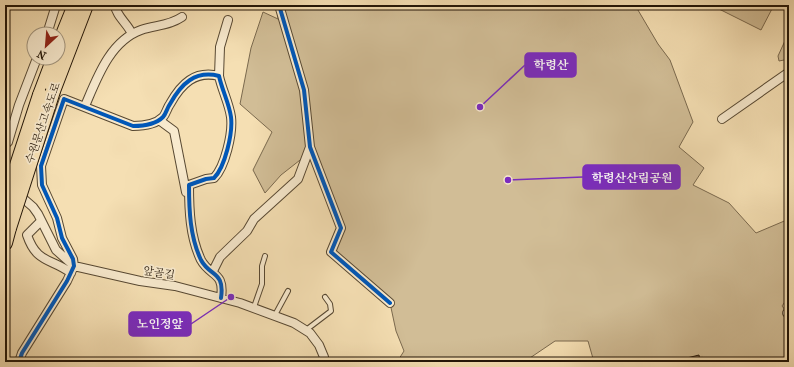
<svg xmlns="http://www.w3.org/2000/svg" width="794" height="367" viewBox="0 0 794 367" font-family="'IM FELL French Canon','Noto Serif KR',serif">
<defs>
<filter id="shadow"><feDropShadow dx="4" dy="2.5" stdDeviation="1" flood-color="#0004"/></filter>
</defs>
<rect width="100%" height="100%" fill="#f5dfb3"/>
<filter id="stains"><feTurbulence type="fractalNoise" baseFrequency=".005" numOctaves="4"/><feColorMatrix values="0 0 0 0 .2 0 0 0 0 .09 0 0 0 0 .02 0 0 0 .5 -.17"/></filter>
<radialGradient id="worn" r=".72"><stop offset=".6" stop-color="#630" stop-opacity="0"/><stop offset="1" stop-color="#630" stop-opacity=".3"/></radialGradient>
<!-- green -->
<path fill="#d1bd96" stroke="#7a694e" d="M278 5H635L658 44 670 60 693 122 679 147 704 168 693 185 729 203 756 233 789 219V296L782 306 789 315V362H594L588 341H555L524 362H397L404 351 396 331 390 303 331 252 341 228 309 153 281 175 265 193 253 170 272 132 240 104 251 48 263 12 278 19Z
M711 5H774L761 30Z
M789 32V59L779 61 778 56Z"/>
<!-- building -->
<path fill="#907e60" stroke="#221507" filter="url(#shadow)" d="M699 355 700 362H680L679 360Z"/>
<g fill="none" stroke-linecap="round" stroke-linejoin="round">
<defs>
<path id="lane" d="M254 307 262 284V266L265 256
M275 315 288 291
M306 330 331 311 330 304 325 297"/>
<path id="street" d="M115 5C116 16 128 24 132 34
M279 5 304 90 310 147 341 228 331 252 390 303
M47 34 56 5
M219 76 220 47 228 20
M85 106C97 78 110 41 141 30 155 25 169 26 182 17
M722 119 789 72
M159 120 174 131 186 192
M5 145 8 142 19 105 37 58
M18 194 33 207 38 214 56 250 74 266 140 281 175 286 240 303 294 323 310 333 319 345 324 357 322 362
M41 221 27 235C37 264 51 258 71 273
M213 271 220 257 247 231 254 219 298 179 310 147
M787 313 789 312
M19 362 22 353 67 281 74 266 73 259 62 238 57 218 42 185 41 166 64 99 133 126C143 126 155 125 163 117 166 114 167 108 170 104 181 84 195 70 219 76 222 90 229 103 231 117 233 133 225 167 214 178L206 179 189 185C189 210 190 237 201 260 210 277 225 271 221 298"/>
<path id="highway" d="M58 47 75 5
M53 91 86 5
M40 95 54 58
M5 243 9 228"/>
</defs>
<!-- lane casing -->
<use href="#lane" stroke="#574832" stroke-width="6"/>
<!-- street casing -->
<use href="#street" stroke="#574832" stroke-width="10"/>
<!-- highway casing -->
<use href="#highway" stroke="#221507" stroke-width="16"/>
<!-- lane -->
<use href="#lane" stroke="#f8eace" stroke-width="4"/>
<!-- street -->
<use href="#street" stroke="#f8eace" stroke-width="8"/>
<!-- highway -->
<use href="#highway" stroke="#f5dfb3" stroke-width="14"/>
<defs>
<path id="highway-bridge" d="M5 202 40 95
M9 228 53 91"/>
</defs>
<!-- highway-bridge casing -->
<use href="#highway-bridge" stroke="#221507" stroke-width="16" stroke-linecap="butt"/>
<!-- highway-bridge -->
<use href="#highway-bridge" stroke="#f5dfb3" stroke-width="14"/>
<defs>
<path id="cycleway" d="M279 5 304 90 310 147 341 228 331 252 390 303
M19 362 22 353 67 281 74 266 73 259 62 238 57 218 42 185 41 166 64 99 133 126C143 126 155 125 163 117 166 114 167 108 170 104 181 84 195 70 219 76 222 90 229 103 231 117 233 133 225 167 214 178L206 179 189 185C189 210 190 237 201 260 210 277 225 271 221 298"/>
</defs>
<!-- cycleway casing -->
<use href="#cycleway" stroke="#f8eace" stroke-width="6"/>
<!-- cycleway -->
<use href="#cycleway" stroke="#0057b8" stroke-width="4"/>
</g>
<g text-anchor="middle" dominant-baseline="central" stroke-width="3.5" stroke-linejoin="round" paint-order="stroke">
<!-- street labels -->
<g font-size="11" fill="#221507" stroke="#f8eace">
<text transform="translate(43 123) rotate(-71)">수원문산고속도로</text>
<text transform="translate(159 273) rotate(9)">앞골길</text>
</g>
</g>
<!-- callouts -->
<path fill="none" stroke="#7b2cbf" stroke-width="1.5" d="M480 107L525 65M508 180L583 177M231 297L191 324"/>
<g fill="#7b2cbf" stroke="#f8eace" stroke-width="1.5">
<circle cx="480" cy="107" r="4"/>
<circle cx="508" cy="180" r="4"/>
<circle cx="231" cy="297" r="4"/>
</g>
<g fill="#7b2cbf" stroke="#7b2cbf" stroke-width="1.5">
<rect x="525" y="53" width="51" height="24" rx="4"/>
<rect x="583" y="165" width="97" height="24" rx="4"/>
<rect x="129" y="312" width="62" height="24" rx="4"/>
</g>
<g font-size="12" text-anchor="middle" font-weight="bold" fill="#fff">
<text x="551" y="69">학령산</text>
<text x="632" y="182">학령산산림공원</text>
<text x="160" y="328">노인정앞</text>
</g>
<!-- margin -->
<rect width="794" height="367" fill="none" stroke="#f5dfb3" stroke-width="20"/>
<rect x="6" y="6" width="782" height="355" fill="none" stroke="#221507" stroke-width="2"/>
<rect x="10" y="10" width="774" height="347" fill="none" stroke="#221507"/>
<!-- north arrow -->
<g transform="translate(46 46) rotate(206)"><circle r="19" fill="#f8eace" stroke="#a2957e"/>
<path d="M0-3L7 15L0 10L-7 15Z" fill="#8f2418"/>
<text y="-6" font-size="11" font-weight="bold" text-anchor="middle" fill="#221507">N</text>
</g>
<rect width="100%" height="100%" filter="url(#stains)"/>
<rect width="100%" height="100%" fill="url(#worn)"/>
</svg>
